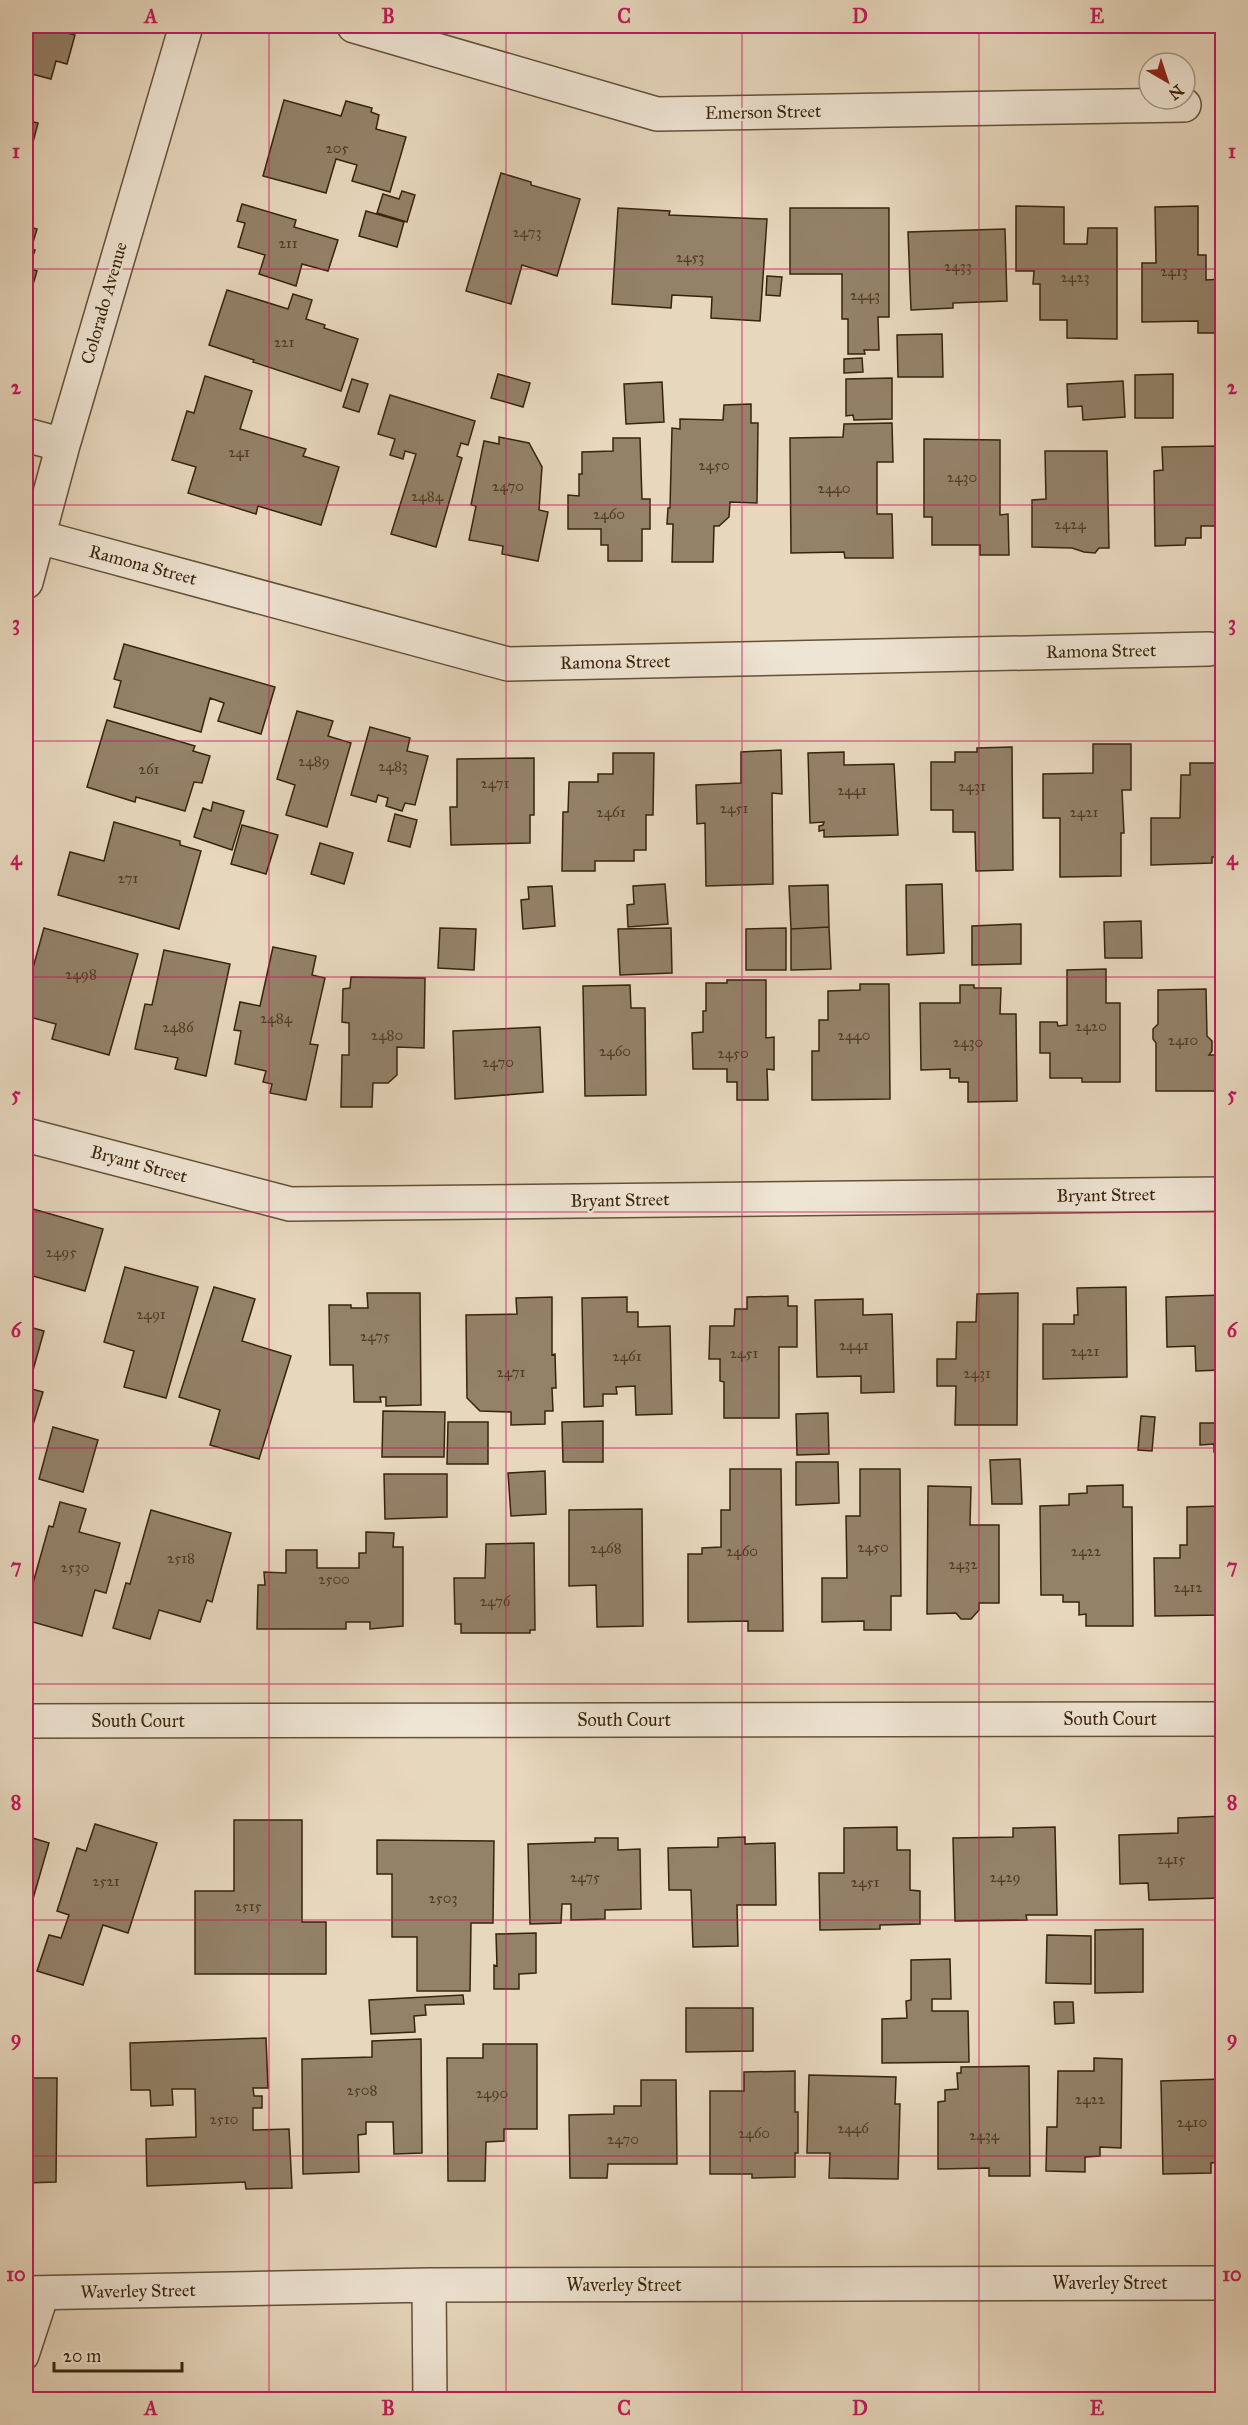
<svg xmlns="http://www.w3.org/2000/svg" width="1248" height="2425" viewBox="0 0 1248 2425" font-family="'IM FELL Great Primer',serif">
<rect width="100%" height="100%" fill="#e7d7bd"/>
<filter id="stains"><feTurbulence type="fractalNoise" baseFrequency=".00333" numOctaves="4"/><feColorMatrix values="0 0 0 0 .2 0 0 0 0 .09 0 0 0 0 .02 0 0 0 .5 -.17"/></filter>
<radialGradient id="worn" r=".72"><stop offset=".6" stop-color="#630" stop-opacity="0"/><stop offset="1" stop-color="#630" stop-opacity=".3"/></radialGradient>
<!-- building -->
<path fill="#938168" stroke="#38240b" stroke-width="1.5" d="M26 26H40L75 35 67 64 56 61 51 79 28 73 26 82Z
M284 100 341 116 346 101 372 108 371 112 379 115 376 129 406 137 390 192 352 181 357 165 336 159 326 193 263 176Z
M26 120 38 123 26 169Z
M501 173 531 182V185L580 199 557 276 522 265 511 304 466 291Z
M402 191 415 195 407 222 377 213 383 194 399 199Z
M242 204 296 220 294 227 338 240 328 271 302 264 296 286 259 274 265 255 238 247 245 223 237 221Z
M1016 206 1064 207V244H1087L1088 228H1117V339L1067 338V320H1040V284H1033L1034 271H1016Z
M1198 206V255H1206V280L1222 279V333H1198V321L1142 322V263H1156L1155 207Z
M618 208 670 211 669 215 767 219 760 321 711 318 712 297 672 295 671 308 612 304Z
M790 208H889V317H878L879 350H864L865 354H848V319H842V274H790Z
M366 211 404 222 397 247 359 236Z
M26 226 37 229 31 249 35 250 29 268 37 271 26 308Z
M1005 229 1007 301 953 303V308L911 310 908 232Z
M767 276 782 277 780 296 766 295Z
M227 290 288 309 293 294 312 300 306 319 325 325 324 328 358 339 341 391 253 362 254 360 209 345Z
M942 334 943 377H898L897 335Z
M862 358 863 372 844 373V359Z
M498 374 530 383 523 407 491 398Z
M1173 374V418H1135V375Z
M205 376 252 391 240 429 306 449 303 456 339 467 321 525 258 506 256 514 188 493 196 467 172 460 187 411 194 413Z
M892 378V419L854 420 853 415 846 416V379Z
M352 379 368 384 359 412 343 407Z
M1123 381 1125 417 1083 420 1082 406 1068 407 1067 384Z
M662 382 664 422 626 424 624 384Z
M390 395 475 421 468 445 461 443 457 456 462 458 436 547 391 534 416 454 405 451 403 459 390 455 395 439 378 434Z
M751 404V423H758L757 503 730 502 729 517 719 526H714L713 562H672L673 524H667L668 508H670L672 428 680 429V419L723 420 724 405Z
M892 423 893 462H877V514H892L893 558H845L844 552 791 553 790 438 843 437 844 424Z
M499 437 529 443 542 467 539 510 548 512 538 561 502 554 503 546 469 540 476 506 471 505 484 441 499 444Z
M613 438H640L642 499H650V529H642V561H608V545H601V529H568V495L579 496V474H582V452L613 451Z
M924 439 1000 440V515L1008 514 1009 555H980V545H932V517H924Z
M1222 446V526H1201V538H1186L1185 545 1155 546 1154 471 1163 470 1162 447Z
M1045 451H1107L1109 548H1099L1095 553 1084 552 1072 548 1032 547V500L1046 499Z
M124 644 275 687 261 734 218 721 224 703 210 698 201 732 114 707 121 681 114 679Z
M297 711 333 721 328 736 351 743 327 827 286 815 295 785 277 779Z
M107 720 195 746 193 751 210 756 202 783 194 782 185 811 136 797 135 802 87 787Z
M370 727 410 738 407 751 428 756 415 805 405 803 402 811 386 806 388 798 378 795 376 802 351 795Z
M1093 744H1131V790H1122L1124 833H1121V876L1060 877V818H1043V774L1093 773Z
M1012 747 1013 870 976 871 975 832H953V810H931V762H955V752H977V748Z
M781 750 782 794 772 793 773 884 706 886 705 823 697 824 696 785 741 783V752Z
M844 752V765L894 764 898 835 824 837V830L819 831V826L823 825 824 822 810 823 808 753Z
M613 753H654L653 815H646V850H634V861H595V871H562L563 812H568L569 782H598V774H613Z
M534 758V815H530V843L451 845 450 807H457V759Z
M1190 763H1222V857H1212V863L1151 865V818H1180L1181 775H1190Z
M213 802 244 811 232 850 194 837 203 808 211 811Z
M395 814 417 820 410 847 388 841Z
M114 822 180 841V845L201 851 179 929 58 895 70 852 104 861Z
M242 825 278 835 266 874 231 864Z
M320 843 353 853 344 884 311 874Z
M665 884 668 924 628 927 627 905 634 904 633 886Z
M942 884 944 953 907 955 906 885Z
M828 885 829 927 791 929 789 886Z
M552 886 555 926 523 929 521 900 529 899 528 887Z
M1141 921 1142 958H1105L1104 922Z
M1021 924V964L972 965V926Z
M829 927 831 969 791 970V929Z
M44 928 138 954 109 1055 52 1039 56 1024 26 1016V993Z
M440 928 476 929 474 970 438 968Z
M671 928 672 973 620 975 618 929Z
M786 928V970H746V929Z
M273 947 316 956 312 975 325 978 310 1044 318 1045 306 1100 270 1093 272 1084 263 1082 266 1071 235 1064 241 1031 234 1030 240 1002 260 1006Z
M164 950 230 964 206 1076 175 1069 178 1058 135 1049 145 1004 152 1005Z
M1106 969V1003H1120V1082H1082V1078H1050V1053H1040V1022H1057L1058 1026 1067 1025V970Z
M351 977 425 978 424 1048 397 1047V1075L388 1083H373L372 1107H341L342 1055H349V1023L342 1022 343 989 350 988Z
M727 980H766V1038L774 1037V1070L767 1069 768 1100H737V1082H727V1069H693L692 1033 703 1032V1011H706V983H727Z
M860 984H889L890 1099 812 1100V1051H819V1020H828V991L860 990Z
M630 985 631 1008H645L646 1095 585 1096 583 986Z
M960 985H974V988H1001L1000 1014H1016L1017 1101 968 1102V1082H959V1078H950V1069L921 1070 920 1003H960Z
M1206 989 1207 1036 1212 1041V1051L1209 1055H1222V1091H1156V1043L1153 1039V1029L1158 1024V990Z
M540 1027 543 1092 455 1099 453 1031Z
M26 1207 103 1229 85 1291 26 1274Z
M125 1267 198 1287 166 1398 124 1387 134 1351 104 1342Z
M214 1287 255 1299 242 1341 291 1356 259 1459 210 1445 220 1410 179 1397Z
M1126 1287 1127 1377 1043 1379V1324H1074V1315H1078L1077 1288Z
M367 1293H420L421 1405 386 1406V1397H380L381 1402H354L353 1365H330L329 1305H351V1308H368Z
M1018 1293 1017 1425H955L956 1386H937V1359H956L957 1322H976L977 1294Z
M1222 1295V1370L1196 1371 1195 1346 1167 1347 1166 1297Z
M788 1296V1306H797V1347H779V1418H724V1382L720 1381V1359H709L710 1326H734L735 1309H747V1297Z
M552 1297V1355L555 1354 556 1388H552L553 1411H545V1424L511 1425V1412L480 1411 467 1398 466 1315 517 1314 516 1298Z
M627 1297V1312H638V1327L670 1326 672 1414 636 1415 635 1386 616 1387 617 1394H603V1406L584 1407 582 1298Z
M863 1299V1315L892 1314 894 1392 861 1393V1376L817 1377 815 1300Z
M26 1326 44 1331 28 1388 43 1392 32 1428 26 1426Z
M383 1411 445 1412 444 1457H382Z
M828 1413 829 1454 797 1455 796 1414Z
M1215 1413H1222V1452H1214V1444L1200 1445V1423H1215Z
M1141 1416 1155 1417 1152 1451 1138 1450Z
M603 1421V1462H563L562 1422Z
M448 1422H488V1464H447Z
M53 1427 98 1440 83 1492 39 1479Z
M1220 1455H1222V1498H1219Z
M1020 1459 1022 1504H992L990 1460Z
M796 1462H838L839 1503 796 1505Z
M730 1469H781L783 1631H748V1621L688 1622V1554H702V1548L721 1547V1510H730Z
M860 1469H900L901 1596H891V1630H864V1621L822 1622V1578H847L846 1516H860Z
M545 1471 546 1514 511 1516 508 1473Z
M384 1474H447V1517L385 1519Z
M1123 1485V1507H1132L1133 1626H1086V1614L1079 1615V1602H1063V1595H1041L1040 1506 1069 1505V1494L1087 1493V1486Z
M928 1486 971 1487 970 1525H999V1603H979V1610L971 1619H961L956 1613 927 1614Z
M60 1502 86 1509 79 1532 120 1543 106 1593 95 1590 82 1636 26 1620V1608L49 1526 53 1527Z
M1222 1506V1615L1155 1616 1154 1558H1180V1545H1187V1507Z
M642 1509 643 1626 597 1627 596 1585 569 1586V1510Z
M151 1510 231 1533 212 1602 207 1600 200 1622 159 1610 150 1639 113 1628 126 1583 130 1584Z
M366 1532 394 1533 393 1547H403V1626L370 1629V1622H346V1629H257L258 1585H265L264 1572 286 1573V1550H317V1568H359V1553H366Z
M534 1543 535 1630H530V1633H461V1624H455L454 1578H485L486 1544Z
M1222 1816V1898L1149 1900 1148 1883 1120 1884 1119 1835 1178 1833V1818Z
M234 1820H302V1922H326V1974H195V1891H234Z
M95 1824 157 1843 128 1933 103 1925 83 1985 37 1971 49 1935 61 1938 69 1915 57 1911 77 1848 86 1851Z
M897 1827V1850H910V1890L920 1891V1924L880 1925V1929L820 1930 819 1873H844V1828Z
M1055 1827 1057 1915H1026L1027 1920 955 1921 953 1838 1013 1837V1828Z
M26 1836 49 1843 26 1923Z
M745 1837V1844L775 1843 776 1905H737L738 1946 693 1947 691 1890H669L668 1848 718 1847V1838Z
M595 1838H618V1850L640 1849 641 1909 605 1910V1919L571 1920V1904H562L561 1923 530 1924 528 1844 595 1842Z
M377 1840 494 1841 493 1923H471L470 1991H417V1937H392V1874H377Z
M1143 1929V1992L1095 1993V1930Z
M536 1933V1973L519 1974V1989H494V1965L497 1966 496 1934Z
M1047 1935 1091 1936V1984L1046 1983Z
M950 1959 951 1999H932V2011H968L969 2062 882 2063V2019L907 2018 906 2001 911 2000V1960Z
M463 1995 464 2004 425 2005 426 2015 414 2016 415 2032 371 2034 369 2000Z
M1054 2002H1073L1074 2023 1055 2024Z
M686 2008H753V2051L686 2052Z
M266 2038 268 2088H253L254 2096H262V2108H253V2130L289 2129 292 2188 246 2189 245 2182 147 2186 146 2139 196 2137 195 2089H172L173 2105 151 2106 150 2090H131L130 2043Z
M421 2039 422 2153 394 2154 393 2122H366V2134L358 2135 359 2172 303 2174 302 2059 372 2057V2041Z
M483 2044H537V2129H504V2141L486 2142 485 2181H448L447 2058H483Z
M1094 2058 1122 2059 1121 2148 1100 2147V2156L1085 2157V2172L1046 2171 1047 2127H1057L1058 2071H1094Z
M1029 2066 1030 2176H989V2168L938 2169V2102L945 2101V2090L958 2089 957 2073H961V2067Z
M1221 2066 1222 2162 1211 2163V2173L1163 2174 1161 2081 1222 2079Z
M795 2071V2112H798V2153H795V2177L752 2178V2174H710V2091H744V2072Z
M809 2075 896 2077 895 2104H900L898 2179 829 2178 830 2153H807Z
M26 2078H57L56 2182 26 2183Z
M641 2080H676L677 2164H608L607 2178H570L569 2115 614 2114V2106H641Z
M757 2392H807V2400H757Z"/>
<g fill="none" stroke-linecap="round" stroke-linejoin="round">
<defs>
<path id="lane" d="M26 2357 47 2293"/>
<path id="street" d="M354 26 657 114 1184 105
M26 435 63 445
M39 537 508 664 1209 649
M26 582 63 445 186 26
M26 1135 290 1204 1222 1194
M26 1721 1222 1719
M429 2285 430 2400
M26 2293 429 2285 1222 2283"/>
</defs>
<!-- lane casing -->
<use href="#lane" stroke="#645138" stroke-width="27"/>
<!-- street casing -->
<use href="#street" stroke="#645138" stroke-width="36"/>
<!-- lane -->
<use href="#lane" stroke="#efe5d4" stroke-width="24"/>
<!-- street -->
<use href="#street" stroke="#efe5d4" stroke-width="33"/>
</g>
<!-- grid -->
<path fill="none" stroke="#c2185b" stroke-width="1.5" stroke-opacity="0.55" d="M269 26V2400M506 26V2400M742 26V2400M979 26V2400M26 269H1222M26 505H1222M26 741H1222M26 977H1222M26 1212H1222M26 1448H1222M26 1684H1222M26 1920H1222M26 2156H1222"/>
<g text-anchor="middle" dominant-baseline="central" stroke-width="5" stroke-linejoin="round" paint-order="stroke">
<!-- number labels -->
<g font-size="15" fill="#4f3b22">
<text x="337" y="148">205</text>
<text x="527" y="232">2473</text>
<text x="288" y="243">211</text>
<text x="690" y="257">2453</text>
<text x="958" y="266">2433</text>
<text x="1174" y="271">2413</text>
<text x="1075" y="277">2423</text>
<text x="865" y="295">2443</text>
<text x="284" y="342">221</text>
<text x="239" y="452">241</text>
<text x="714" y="465">2450</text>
<text x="962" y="477">2430</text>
<text x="508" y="486">2470</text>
<text x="834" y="488">2440</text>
<text x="427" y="496">2484</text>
<text x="609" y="514">2460</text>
<text x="1070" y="524">2424</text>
<text x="314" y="761">2489</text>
<text x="393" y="766">2483</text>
<text x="149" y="769">261</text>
<text x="495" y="783">2471</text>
<text x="972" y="786">2431</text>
<text x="852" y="790">2441</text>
<text x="734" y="808">2451</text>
<text x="611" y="812">2461</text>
<text x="1084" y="812">2421</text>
<text x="128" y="878">271</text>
<text x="81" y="974">2498</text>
<text x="276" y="1018">2484</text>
<text x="1091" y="1026">2420</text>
<text x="178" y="1027">2486</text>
<text x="387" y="1035">2480</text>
<text x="854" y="1035">2440</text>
<text x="1183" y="1040">2410</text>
<text x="968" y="1042">2430</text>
<text x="615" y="1051">2460</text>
<text x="733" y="1053">2450</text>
<text x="498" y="1062">2470</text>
<text x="61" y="1252">2495</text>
<text x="151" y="1314">2491</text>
<text x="375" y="1336">2475</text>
<text x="854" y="1345">2441</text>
<text x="1085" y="1351">2421</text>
<text x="744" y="1353">2451</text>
<text x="627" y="1356">2461</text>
<text x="511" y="1372">2471</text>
<text x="977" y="1373">2431</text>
<text x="873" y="1547">2450</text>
<text x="606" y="1548">2468</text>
<text x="742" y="1551">2460</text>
<text x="1086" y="1551">2422</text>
<text x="181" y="1558">2518</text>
<text x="963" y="1564">2432</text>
<text x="75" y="1567">2530</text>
<text x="334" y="1579">2500</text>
<text x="1188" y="1587">2412</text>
<text x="495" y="1601">2476</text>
<text x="1171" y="1859">2415</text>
<text x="585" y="1877">2475</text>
<text x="1005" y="1877">2429</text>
<text x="106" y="1881">2521</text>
<text x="865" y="1882">2451</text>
<text x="443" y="1898">2503</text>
<text x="248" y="1906">2515</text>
<text x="362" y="2090">2508</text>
<text x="492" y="2093">2490</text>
<text x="1090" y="2099">2422</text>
<text x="224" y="2119">2510</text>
<text x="1192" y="2122">2410</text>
<text x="853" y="2128">2446</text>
<text x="754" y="2133">2460</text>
<text x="984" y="2135">2434</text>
<text x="623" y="2139">2470</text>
</g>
<!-- street labels -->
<g font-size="18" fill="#38240b" stroke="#efe5d4">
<text transform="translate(763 112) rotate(-1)">Emerson Street</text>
<text transform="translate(104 303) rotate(-74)">Colorado Avenue</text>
<text transform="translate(143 565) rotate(15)">Ramona Street</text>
<text transform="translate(1101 651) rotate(-1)">Ramona Street</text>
<text transform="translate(615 662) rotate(-1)">Ramona Street</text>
<text transform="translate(139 1164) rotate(15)">Bryant Street</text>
<text transform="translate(1106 1195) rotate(-1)">Bryant Street</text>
<text transform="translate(620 1200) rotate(-1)">Bryant Street</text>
<text x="1110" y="1719">South Court</text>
<text x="624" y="1720">South Court</text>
<text x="138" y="1721">South Court</text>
<text x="1110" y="2283">Waverley Street</text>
<text x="624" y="2285">Waverley Street</text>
<text transform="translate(138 2291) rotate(-1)">Waverley Street</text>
</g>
</g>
<!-- margin -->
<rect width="1248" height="2425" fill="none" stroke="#e7d7bd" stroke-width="66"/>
<!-- north arrow -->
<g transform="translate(1167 81) rotate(141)"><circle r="28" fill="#efe5d4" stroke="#a69884" stroke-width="1.5"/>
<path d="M0-4.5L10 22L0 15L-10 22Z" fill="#8f2418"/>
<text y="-9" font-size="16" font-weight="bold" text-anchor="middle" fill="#38240b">N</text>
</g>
<!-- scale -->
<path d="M54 2362v9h128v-9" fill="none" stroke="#38240b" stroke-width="3"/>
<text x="63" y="2362" font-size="18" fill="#38240b" stroke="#efe5d4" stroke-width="4.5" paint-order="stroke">20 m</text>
<rect x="33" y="33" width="1182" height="2359" fill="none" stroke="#c2185b" stroke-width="2"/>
<g font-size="20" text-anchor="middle" font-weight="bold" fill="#c2185b">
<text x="151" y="23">A</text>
<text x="388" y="23">B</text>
<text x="624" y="23">C</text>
<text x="860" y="23">D</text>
<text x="1097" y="23">E</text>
<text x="16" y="158">1</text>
<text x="1232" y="158">1</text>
<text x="16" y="394">2</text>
<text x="1232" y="394">2</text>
<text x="16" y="630">3</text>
<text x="1232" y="630">3</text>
<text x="16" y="865">4</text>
<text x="1232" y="865">4</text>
<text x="16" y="1101">5</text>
<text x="1232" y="1101">5</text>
<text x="16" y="1337">6</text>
<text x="1232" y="1337">6</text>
<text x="16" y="1573">7</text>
<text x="1232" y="1573">7</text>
<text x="16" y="1809">8</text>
<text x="1232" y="1809">8</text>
<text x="16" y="2045">9</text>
<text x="1232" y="2045">9</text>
<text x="16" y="2281">10</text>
<text x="1232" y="2281">10</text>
<text x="151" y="2415">A</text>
<text x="388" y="2415">B</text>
<text x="624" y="2415">C</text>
<text x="860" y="2415">D</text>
<text x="1097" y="2415">E</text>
</g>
<rect width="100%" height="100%" filter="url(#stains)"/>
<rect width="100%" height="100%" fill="url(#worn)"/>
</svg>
